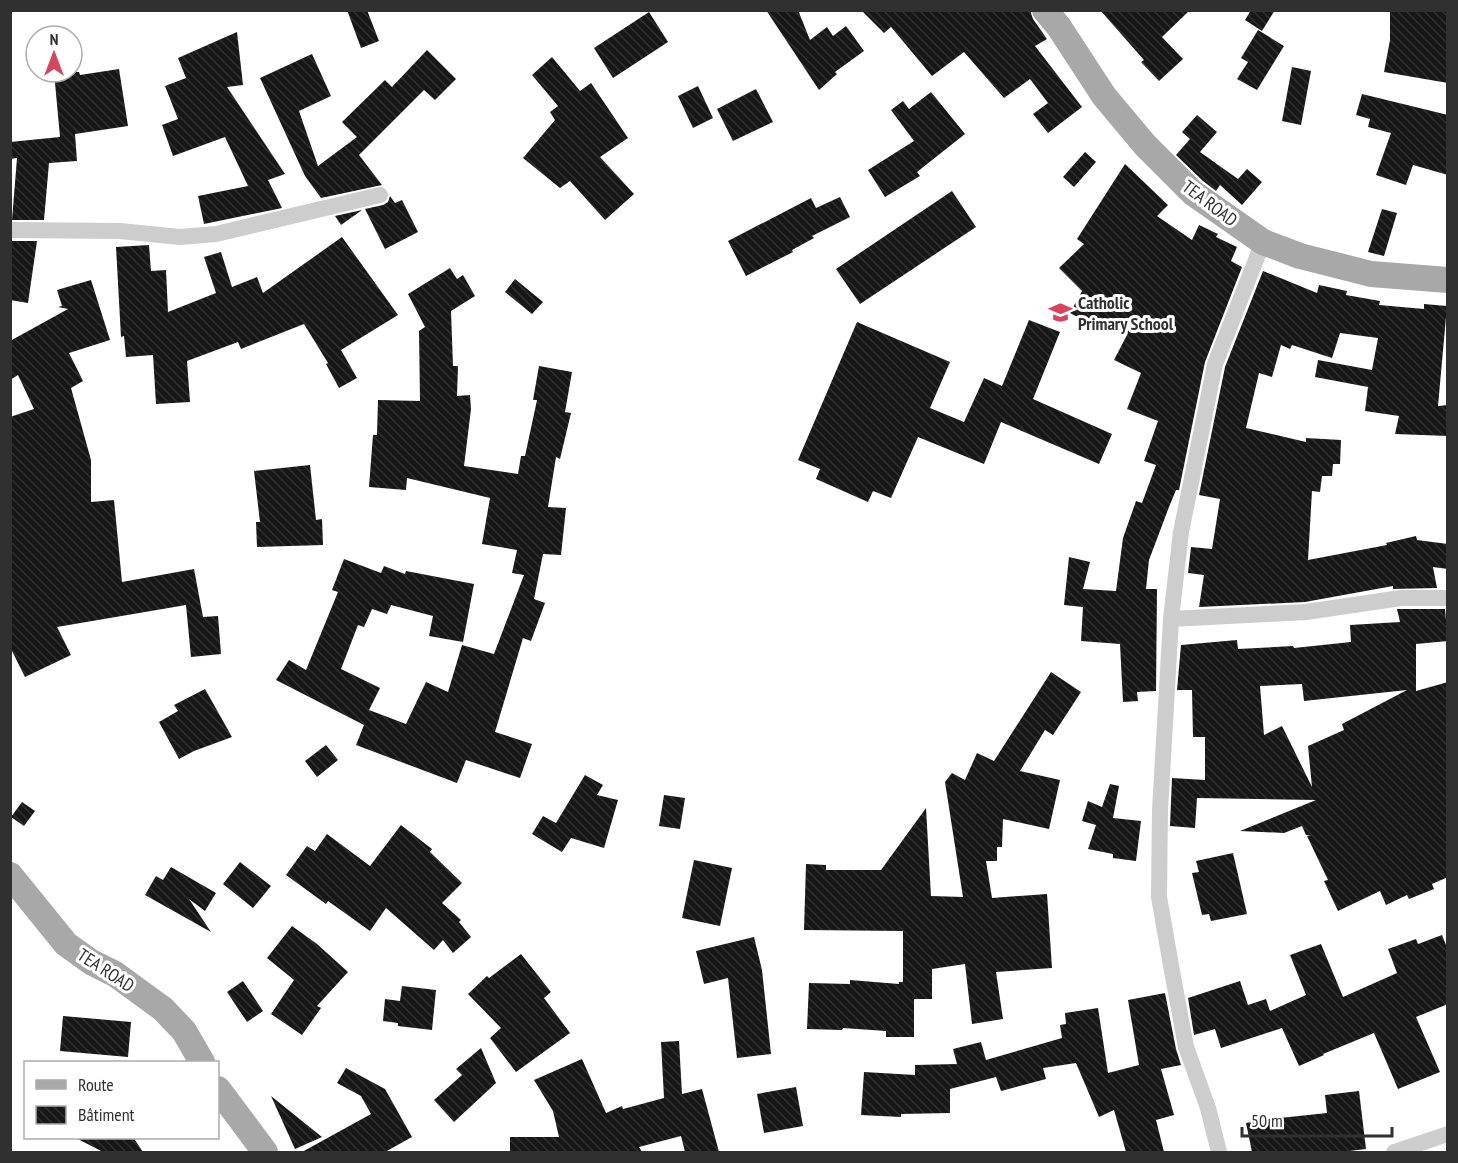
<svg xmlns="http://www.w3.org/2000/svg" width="1458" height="1163" viewBox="0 0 1458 1163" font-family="'PT Sans Narrow',sans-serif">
<defs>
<pattern id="building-back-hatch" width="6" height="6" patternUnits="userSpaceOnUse" patternTransform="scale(1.5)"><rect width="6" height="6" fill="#171717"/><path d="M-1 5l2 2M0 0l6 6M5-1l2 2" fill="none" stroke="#303030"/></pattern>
</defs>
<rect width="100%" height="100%" fill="#fff"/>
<!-- building -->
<path fill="url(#building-back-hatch)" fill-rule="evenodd" d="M347 10H367L379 41 361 48Z
M766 10H798L810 40 827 27 833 36 846 26 864 51 835 72 837 74 819 90Z
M861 10H1030L1033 19 1047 39 1035 46 1082 107 1048 133 1033 114 1048 103 1030 79 1004 98 964 52 932 76 891 27 884 33Z
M1100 10H1190L1162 37 1183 59 1159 81 1141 62 1144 60Z
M1251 10H1275L1262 31 1245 20Z
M1390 10H1448V83L1384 72 1390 40Z
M649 12 668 42 613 78 594 48Z
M1258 30 1284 46 1257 90 1237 79 1248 62 1241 58Z
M237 32 243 85 227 87 285 174 268 180 282 208 204 224 198 196 248 186 225 137 173 156 162 125 178 119 165 86 186 78 178 58Z
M427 50 456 79 435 100 424 90 359 155 382 185 321 198 305 176 260 78 312 54 331 96 299 111 318 166 357 137 342 122 385 80 392 87Z
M552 57 580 91 591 83 628 138 600 157 634 194 605 220 570 181 560 188 523 158 555 120 550 112 558 106 532 75Z
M1292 67 1311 71 1301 125 1282 121Z
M119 69 128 126 75 134 77 161 49 163 44 220H12L17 158 10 159V142L60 137 54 72H79L80 75Z
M698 86 713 118 693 128 678 96Z
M756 89 773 122 733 141 717 109Z
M931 92 965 134 917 172 920 176 885 197 868 170 914 141 891 110 903 101 909 109Z
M1362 94 1448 115V175L1413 165 1406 185 1376 175 1391 133 1368 127 1370 119 1356 115Z
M1197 115 1217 132 1200 152 1238 179 1247 169 1262 182 1242 205 1220 185 1216 191 1203 181 1176 155 1190 139 1182 132Z
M1085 152 1096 162 1074 187 1063 177Z
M1125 164 1168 205 1157 216 1192 240 1199 225 1218 234 1216 237 1237 247 1231 261 1242 267 1205 362 1179 490H1176L1169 507 1149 560 1146 589H1157L1156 691 1137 692 1138 701 1123 702 1120 644 1081 641 1083 607 1064 605 1069 557 1090 562 1083 589 1116 591 1123 538 1136 501 1142 503 1156 465 1144 461 1158 421 1127 409 1141 373 1114 360 1128 333 1100 319 1096 327 1070 313 1082 291 1059 268 1084 244 1077 239Z
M952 191 976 227 860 304 836 269Z
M390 196 395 203 402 200 418 232 385 249 365 209 383 205 388 202Z
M840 197 850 217 812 236 814 238 792 250 793 252 746 276 728 241 811 198 816 208Z
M1382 209 1397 213 1384 256 1368 252Z
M362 210 341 225 335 216Z
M342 237 398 315 341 350 357 378 339 388 326 364 328 363 304 324 241 349 238 342 187 361 190 402 156 404 153 355 126 357 124 336 121 337 116 247 149 245 151 271 166 270 168 312 216 293 204 257 221 252 232 287 257 277 263 293Z
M10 241H37L28 303 10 300Z
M450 268 457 279 463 275 475 296 451 311 453 366H458L457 396 470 395 471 409 464 466 518 474 521 456H525L537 400H533L539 366 572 372 565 412 571 413 560 459 556 457 548 507 566 508 561 555 543 554 534 599 545 603 531 641 523 638 495 732 532 744 520 778 466 760 457 783 356 745 364 725 276 680 289 660 306 670 338 592 332 590 344 559 381 573 384 566 405 574 406 571 474 584 463 642 429 636 433 616 391 605 387 614 372 609 364 627 358 625 341 669 380 688 369 710 406 724 426 682 448 692 462 645 494 654 524 575 512 573 517 550 482 544 490 498 407 478 406 490 369 487 373 435H377L378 400 420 401 419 331 425 327 408 294Z
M1263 271 1317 293 1319 285 1347 291 1346 295 1380 301 1379 305 1424 309V304L1447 306 1438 406 1448 405V436L1395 434 1399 416 1365 411 1368 387 1315 377 1318 360 1372 370 1378 338 1340 333 1332 358 1292 345 1290 349 1281 345 1272 377 1259 373 1246 428 1306 442V438L1341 440 1340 464H1333L1332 476H1322L1320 492 1312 491 1308 560 1387 545 1386 543 1416 536 1417 540 1448 544V569L1433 567 1437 588 1393 589V586L1305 602 1199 607 1204 575 1188 573 1191 547 1212 549 1220 499 1199 495 1225 367Z
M515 279 543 302 532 314 505 292Z
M91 280 110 340 69 353 83 381 71 388 91 460V502L114 500 122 582 194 569 203 617 218 616 221 654 191 657 186 605 57 627 71 655 25 677 10 647V417L34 409 18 375 10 380V341L68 309 58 307 62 306 57 290Z
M1029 320 1060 332 1033 399 1112 434 1099 464 1001 422 984 464 918 437 891 498 873 491 868 502 816 479 820 469 798 460 857 322 950 362 930 408 964 422 984 378 1002 386Z
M310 465 316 520 322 519 323 545 257 547 256 522H260L254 471Z
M1397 609H1445L1448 641 1416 644V691L1448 682V877L1432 884 1434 889 1409 899 1407 895 1386 905 1380 891 1338 911 1324 881 1328 880 1307 836 1311 835H1306L1302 826 1284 833 1240 831 1316 800 1197 798 1195 828 1170 826 1172 778 1205 780V737H1193L1192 690H1177L1181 645 1237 640 1238 649 1293 646 1294 648 1351 642 1350 625 1400 622ZM1302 684 1304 701 1407 690 1342 724 1344 730 1308 746 1312 787 1282 726 1264 735 1260 686Z
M1051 672 1081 692 1053 735 1045 730 1020 771 1060 780 1049 829 1003 819 1002 847H997V861H986L992 898 1047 894 1052 968 996 972 1003 1019 972 1024 965 964 932 969V999H914V1037H886V1031L843 1028 842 1030 807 1029 809 983 850 984V980L899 984V982H903V931L804 930 806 864 826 865V870H881L926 808 931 896 963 897 945 782 952 773 965 780 977 753 994 761Z
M205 689 232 737 194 751 179 759 159 722 178 711 174 705Z
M326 745 338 760 317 777 305 761Z
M585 775 603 785 597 795 618 800 604 848 571 838 562 852 532 834 543 816 556 823Z
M1110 784 1119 786 1113 818 1141 821 1136 861 1113 858V854L1088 849 1096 825 1082 821 1088 801 1102 807Z
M664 795 685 798 680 829 659 826Z
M22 802 35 811 24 826 11 817Z
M401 825 432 849 430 852 462 883 442 903 461 920 459 922 471 937 453 953 443 940 434 950 386 908 370 931 328 901 326 904 286 875 307 846 315 851 327 834 370 866Z
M1233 853 1247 914 1211 921 1209 914 1202 915 1192 873 1199 872 1196 861Z
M694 860 732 868 720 926 682 918Z
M240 862 271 886 253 908 223 884Z
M171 867 216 893 205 911 189 899 211 932 145 895 156 876 163 880Z
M292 926 317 944 348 972 317 1006 321 1008 302 1035 271 1014 294 980 267 958Z
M1442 935 1448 950V1004L1416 1017 1440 1072 1398 1089 1374 1033 1323 1054 1324 1055 1299 1066 1282 1028 1221 1048 1215 1029 1194 1035 1188 998 1240 981 1248 1005 1266 999 1270 1011 1306 995 1290 955 1321 944 1343 997 1397 973 1388 949 1416 939 1418 944Z
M754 937 762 970 771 1054 737 1058 728 978 704 984 696 951Z
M521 954 551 992 544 998 570 1033 516 1072 490 1038 501 1028 468 994 487 976 489 978Z
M243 981 263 1011 247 1022 227 992Z
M402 986 436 990 432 1030 398 1026V1023L383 1021 385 999 400 1001Z
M1165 993 1176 1049 1181 1065 1161 1069 1174 1115 1156 1120 1164 1152H1126L1114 1110 1099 1117 1076 1063 1043 1068 1046 1079 1001 1091 996 1077 950 1089V1113L901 1114V1117L861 1115 864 1072 915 1075V1065L957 1064 953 1049 981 1042 986 1060 1062 1038 1060 1025 1066 1024 1065 1013 1098 1008 1108 1073 1139 1065 1128 1000Z
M63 1016 131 1022 128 1057 60 1051Z
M679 1041 682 1094 702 1089 719 1152H685L681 1136 639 1147 642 1152H510V1137H559L553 1111 534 1080 582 1059 606 1113 622 1106 623 1109 664 1098 661 1042Z
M481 1048 496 1083 454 1122 434 1100 462 1075 456 1069Z
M346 1068 385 1089 412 1137 385 1152H302L371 1114 361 1096 337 1083Z
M796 1087 803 1126 764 1133 757 1094Z
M1359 1091 1366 1149 1341 1152H1252L1246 1123 1279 1117 1280 1118 1327 1113 1325 1095Z
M271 1096 322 1137 295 1149Z
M74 1137H133L143 1152H103Z"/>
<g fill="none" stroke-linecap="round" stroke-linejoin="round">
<!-- minor -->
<path stroke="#cdcdcd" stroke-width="16" d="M10 230 120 231 180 237 216 234 380 195
M1171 619 1306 612 1401 598H1448
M1219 1152 1208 1108 1186 1047 1172 971 1159 897 1160 810 1171 619 1181 532 1215 364 1263 242
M1394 1152 1448 1134"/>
<!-- primary -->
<path stroke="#a8a8a8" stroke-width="26" d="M1045 10 1059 27 1104 96 1145 145 1193 193 1263 242 1300 256 1371 274 1448 280
M10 875 66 944 91 962 115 974 163 1009 184 1031 202 1062
M218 1089 265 1152"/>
</g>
<!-- icons -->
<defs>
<symbol id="school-bare" viewBox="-9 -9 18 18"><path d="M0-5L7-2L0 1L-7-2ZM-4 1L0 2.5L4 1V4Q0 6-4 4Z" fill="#d6445f" stroke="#fff" stroke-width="2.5" paint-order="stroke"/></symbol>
</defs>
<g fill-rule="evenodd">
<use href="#school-bare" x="1044" y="296" width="33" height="33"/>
</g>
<g text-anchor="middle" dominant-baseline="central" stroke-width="6" stroke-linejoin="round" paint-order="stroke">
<!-- street labels -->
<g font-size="18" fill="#303030" stroke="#fff">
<text transform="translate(1210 203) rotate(37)">TEA ROAD</text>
<text transform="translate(106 970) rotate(33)">TEA ROAD</text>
</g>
<!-- poi labels -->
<g font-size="18" font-weight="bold" fill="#303030" stroke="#fff" text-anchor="start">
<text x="1078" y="302">Catholic<tspan x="1078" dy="21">Primary School</tspan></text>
</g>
</g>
<!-- border -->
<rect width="1458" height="1163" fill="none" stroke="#303030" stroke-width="24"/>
<!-- legend -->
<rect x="24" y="1061" width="195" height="78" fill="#ffffff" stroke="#acacac" stroke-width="1.5"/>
<rect x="36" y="1080" width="30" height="9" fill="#a8a8a8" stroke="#acacac" stroke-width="1.5"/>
<text x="78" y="1091" font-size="18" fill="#303030">Route</text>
<rect x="36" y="1106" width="30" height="18" fill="url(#building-back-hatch)" stroke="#acacac" stroke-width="1.5"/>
<text x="78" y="1121" font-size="18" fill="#303030">Bâtiment</text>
<!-- north arrow -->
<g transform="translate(54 54)"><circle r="28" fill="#ffffff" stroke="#acacac" stroke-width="1.5"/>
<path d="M0-4.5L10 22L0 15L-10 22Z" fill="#d6445f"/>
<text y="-9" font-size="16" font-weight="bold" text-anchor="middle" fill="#303030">N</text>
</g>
<!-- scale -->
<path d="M1242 1127v9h150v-9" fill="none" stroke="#303030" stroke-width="3"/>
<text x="1251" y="1127" font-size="18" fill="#303030" stroke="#ffffff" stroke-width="4.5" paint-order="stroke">50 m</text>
</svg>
